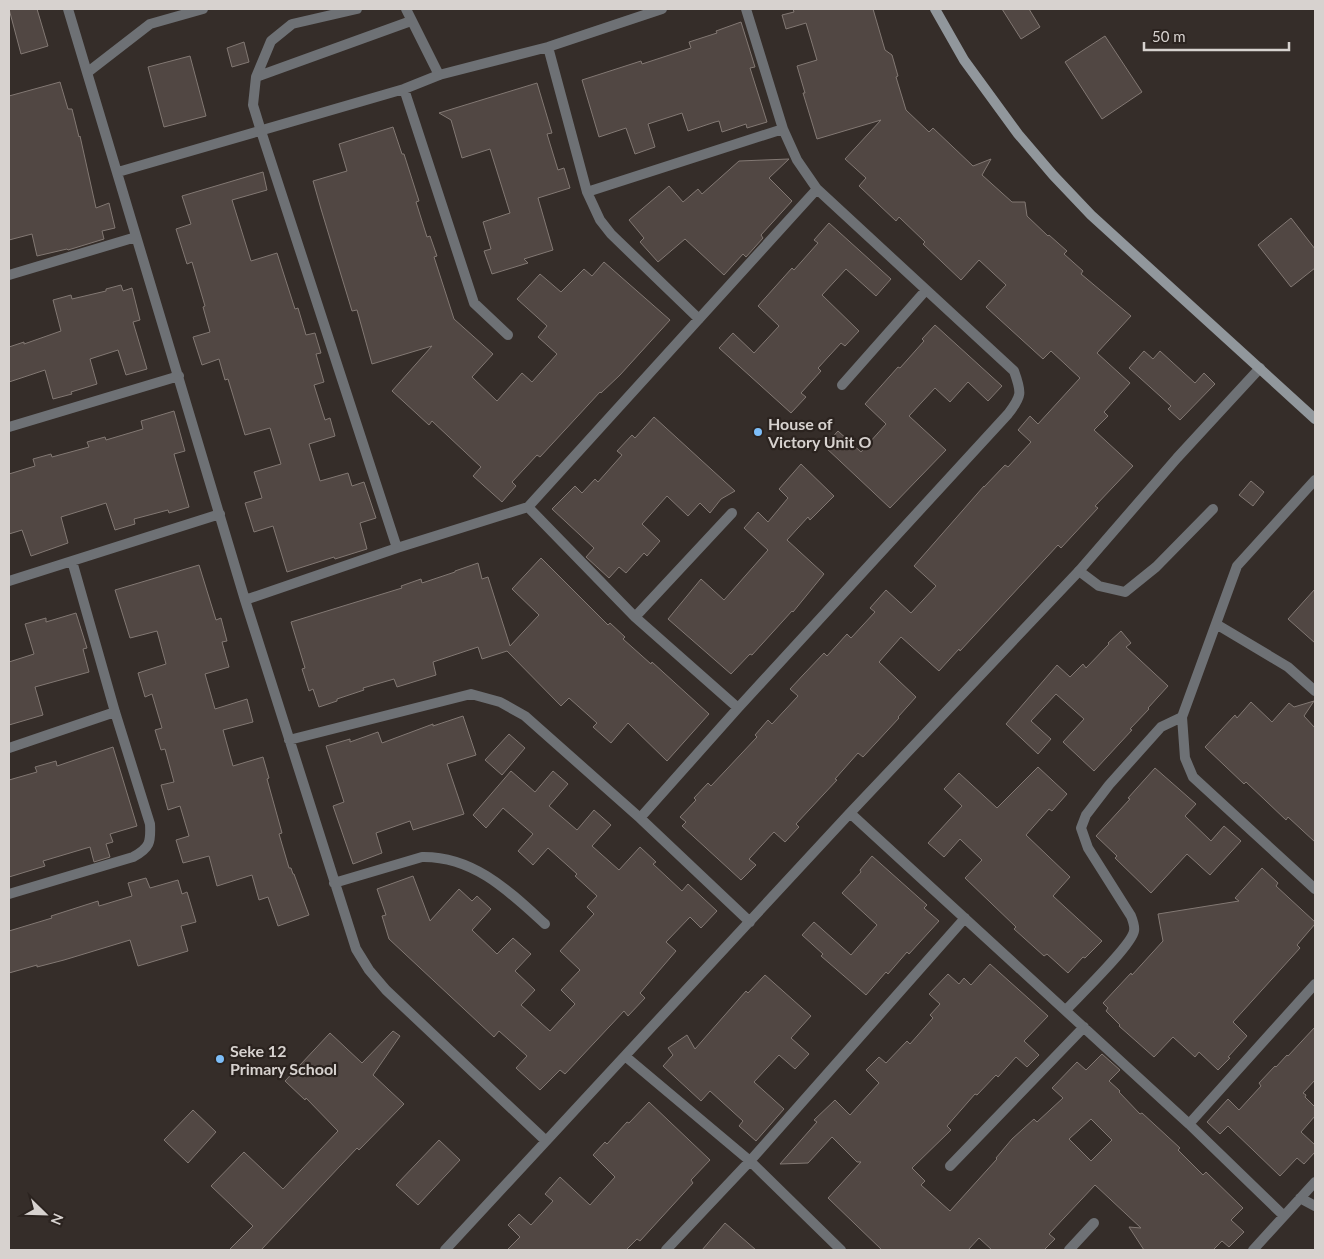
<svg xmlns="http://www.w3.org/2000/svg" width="1324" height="1259" viewBox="0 0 1324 1259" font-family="Lato,sans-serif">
<rect width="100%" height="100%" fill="#352d29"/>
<!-- building -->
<path fill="#514743" stroke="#827873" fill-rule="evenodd" d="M9 9H37L48 46 21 54Z
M793 9H873L885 50 892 55 898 76 896 77 906 110 929 132 933 128 973 166 991 159 982 175 1012 202H1025L1027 216 1048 236 1049 235 1067 251 1064 254 1083 271 1081 274 1131 316 1097 353 1130 383 1104 412 1108 416 1094 430 1133 466 1095 506 1098 508 1061 548 1058 545 960 651 959 649 939 671 901 637 879 662 916 697 898 717 899 718 863 757 858 753 835 779 837 780 796 824 799 827 785 842 774 832 749 859 756 865 741 880 682 826 686 822 680 817 696 800 694 798 708 783 711 786 757 737 755 735 768 720 772 724 798 696 790 689 804 674 824 653 827 656 847 634 851 638 875 612 870 608 886 590 911 613 936 586 914 566 984 486V487L1005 465 1008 467 1031 442 1018 430 1030 416 1038 424 1080 378 1051 351 1043 359 987 308 986 307 1006 285 979 260 961 280 923 244 925 242 899 217 896 221 859 186 866 178 845 159 881 120 817 139 803 93H805L797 66 817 60 806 23 786 29 782 15 794 12Z
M1002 9H1029L1040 27 1021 39Z
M741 22 755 67 750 68 767 122 747 128 746 124 722 132 719 121 715 122 688 131 682 113 648 124 655 147 635 154 626 128 599 137 582 80 641 61 642 64 691 48 689 42 717 33 716 31Z
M1105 36 1142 92 1102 119 1065 62Z
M244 42 249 62 232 67 227 48Z
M190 56 206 116 164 127 148 67Z
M60 82 68 109H72L79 137 80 136 96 208 109 203 115 228 102 231 104 239 68 250 67 249 37 256 32 234 9 240V96Z
M537 83 552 133 547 134 558 170 564 168 570 188 538 198 553 250 524 259 528 263 492 274 484 251 491 249 483 222 510 213 490 149 462 158 451 120 439 113Z
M393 127 402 154H404L419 201 416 202 427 237 430 236 437 256 434 257 454 319 493 354 472 377 497 401 522 373 532 382 557 354 538 337 547 326 517 299 540 274 561 292 584 269 592 276 604 262 670 320 620 375 601 393 600 392 540 457 537 455 512 482 516 486 502 502 473 476 481 467 432 421 429 425 392 391 432 346 372 364 357 310 352 311 321 209 313 181 347 171 339 144Z
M789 159 769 178 792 201 761 235 763 238 746 257 743 254 724 275 685 239 658 262 640 242 644 238 629 220 669 186 683 202 698 189 702 194 739 161Z
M263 172 267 190 232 200 251 261 277 253 295 309 298 308 306 335 315 333 321 353 316 354 324 382 314 385 325 420 330 418 335 436 309 444 320 481 348 473 352 486 364 482 376 518 360 523 367 549 335 559 334 557 287 572 273 526 254 532 245 503 262 498 254 472 281 464 270 428 245 435 228 379 225 380 219 359 202 365 193 337 210 332 203 307 205 306 192 262 187 264 176 229 191 224 182 196Z
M1291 218 1315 249V268L1291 287 1258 245Z
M829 223 891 279 876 296 846 269 822 295 859 331 845 346 841 343 818 368 821 371 801 393 806 397 791 413 719 348 733 333 754 353 779 326 758 306 792 268 794 270 818 243 814 240Z
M121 285 123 291 132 288 140 320 133 322 147 369 126 375 118 350 90 359 97 384 71 392 72 394 53 399 45 370 9 382V347L24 342V344L61 331 53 300 71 295 72 299 106 291V289Z
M935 325 1002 386 988 401 968 382 950 402 935 388 909 416 946 450 890 508 824 446 838 431 861 452 886 424 865 404 898 367 900 368 924 341 922 339Z
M1144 351 1153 359 1160 351 1195 383 1204 373 1215 384 1180 420 1168 409 1171 406 1129 368Z
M174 411 185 451 174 454 189 507 169 513 168 510 134 519 135 524 115 530 106 503 61 517 68 543 31 556 22 530 9 534V474L35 466 33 459 51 454 52 457 89 447 87 442 105 437 106 440 143 429 141 421Z
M654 417 735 491 721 499 710 513 700 503 688 516 667 496 642 524 660 541 647 556 644 553 626 573 619 567 609 578 586 557 594 548 552 509 575 486 582 493 595 479 598 482 622 455 617 451 632 435 635 438Z
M801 464 834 496 810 520 808 517 787 540 824 574 793 612 792 611 752 655 750 654 731 674 668 619 701 579 724 600 768 550 744 528 758 512 768 522 788 498 779 489Z
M1251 481 1264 492 1253 506 1239 495Z
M541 558 608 625 610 623 625 637 623 639 651 664 652 662 709 714 667 761 628 723 611 743 593 727 597 723 569 698 561 706 507 651 482 659 478 647 433 662 436 675 397 687 394 679 363 688 364 690 337 699V701L319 707 313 689 309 691 302 669 305 668 291 622 402 588 401 586 421 579 422 583 455 572V571L478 563 482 579 488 577 510 646 539 615 512 589Z
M199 565 216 620 221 618 227 641 222 642 229 667 205 674 215 709 247 699 253 722 223 730 233 766 263 757 269 778 267 779 282 833 279 834 289 868H291L293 874H294L309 915 278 926 268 897 259 900 252 875 217 886 209 856 183 863 176 840 189 836 180 806 168 810 161 785 174 782 165 749 161 750 155 730 162 728 152 694 145 697 138 673 166 664 157 631 130 638 115 590Z
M1315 589V643L1288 619Z
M76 613 87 648 83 649 89 672 35 687 43 715 9 725V662L34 654 25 624 46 618V622Z
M1121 631 1131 643 1126 647 1168 686 1148 708 1149 709 1130 729 1132 730 1094 771 1063 742 1084 719 1056 694 1031 721 1051 739 1038 754 1006 724 1057 665 1070 677 1083 664 1086 668 1109 644 1108 643Z
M1314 701 1304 716 1315 728V842L1288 817 1286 820 1246 782 1244 784 1205 747 1235 715 1237 718 1251 702 1272 722 1289 703 1294 707Z
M463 716 476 755 447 764 464 814 413 830 410 821 376 833 382 853 353 864 333 806 344 802 326 746 350 739V742L378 732 382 743 433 724V726Z
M509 734 525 748 502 775 485 760Z
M113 747 137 826 110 834 113 842 106 844 110 857 94 862 90 847 43 861 45 866 9 877V780L37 772 35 767 56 761 57 766Z
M1038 767 1067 794 1052 811 1049 809 1026 835 1070 877 1053 896 1102 941 1085 958 1083 957 1068 973 1047 954 1044 956 1014 929 1016 927 965 878 982 860 960 839 944 857 928 843 962 806 944 789 959 773 997 808Z
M1155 768 1196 804 1185 816 1211 841 1224 826 1241 841 1210 875 1187 854 1151 893 1115 858 1117 856 1096 836 1130 799 1128 798Z
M511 771 535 792 553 771 568 784 549 806 577 830 594 810 611 825 592 846 619 870 640 847 656 862 653 864 682 891 688 884 717 911 701 928 690 917 666 942 676 951 640 993 645 998 628 1016 624 1011 565 1074 560 1070 540 1090 516 1068 527 1056 499 1031 494 1037 389 939 382 916 386 915 377 889 413 876 430 921 459 889 472 901 477 896 491 909 472 930 497 954 513 938 531 954 515 971 535 990 521 1005 550 1031 575 1004 561 990 580 970 560 951 594 914 587 907 597 896 575 876 577 874 548 848 533 865 518 851 533 834 503 808 486 828 473 815Z
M872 856 927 905 924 908 939 921 909 954 907 952 888 974 886 972 866 995 821 956 823 954 802 935 814 922 851 955 877 925 842 893 861 872 860 870Z
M1262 868 1278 883 1276 886 1315 922V924L1297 945 1300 948 1233 1022 1247 1036 1228 1057 1230 1058 1218 1070 1199 1052 1195 1057 1173 1037 1154 1057 1119 1026 1120 1025 1106 1011 1108 1008 1103 1003 1131 973 1132 975 1163 941 1158 914 1239 901 1235 898Z
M146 878 150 888 178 880 182 894 187 892 196 922 181 926 188 951 138 966 130 940 64 960 37 967V965L9 973V931L52 918 51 916 98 901 99 906 132 896 128 883Z
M990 964 1048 1016 1024 1041 1039 1055 1027 1067 1016 1057 998 1077 996 1075 977 1095 975 1094 947 1126 951 1130 912 1168 925 1181 921 1185 950 1211 997 1159 996 1158 1012 1139 1034 1119 1037 1122 1063 1098 1052 1088 1077 1062 1086 1070 1102 1054 1120 1070 1109 1081 1120 1091 1119 1092 1140 1114 1142 1113 1180 1148 1178 1150 1203 1175 1206 1172 1243 1208 1231 1220 1244 1232 1229 1247 1222 1241 1213 1250H1144L1129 1227 1141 1228 1095 1185 1049 1234 1055 1239 1044 1250H992L979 1238 968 1250H882L828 1198 861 1162H857L832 1137 808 1163 780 1164 817 1122 814 1120 835 1100 850 1115 879 1083 866 1070 879 1057 886 1063 907 1041 910 1044 933 1018 930 1015 940 1004 929 994 948 974 959 984 964 978 971 985ZM1091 1119 1112 1140 1091 1161 1069 1139Z
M765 975 811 1016 791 1038 809 1054 795 1069 779 1055 754 1082 784 1109 756 1141 739 1126 743 1121 710 1091 701 1101 663 1066 673 1055 668 1048 687 1035 695 1049 746 991 748 993Z
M1315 1027V1080L1303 1093 1306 1095 1305 1097 1315 1107V1116L1301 1132 1315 1145V1152L1304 1164 1297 1158 1280 1176 1228 1126 1220 1134 1207 1122 1228 1099 1239 1110 1261 1086 1259 1083 1275 1066 1276 1067 1287 1055 1288 1056Z
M393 1031 400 1036 373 1075 404 1104 359 1150 357 1148 261 1250H229L253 1226 211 1186 244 1152 283 1189 338 1131 306 1098 305 1100 285 1081 330 1033 362 1063Z
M649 1102 710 1160 691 1180 693 1183 640 1241 637 1239 626 1250H507L520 1237 508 1225 519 1214 531 1225 553 1201 545 1194 560 1177 590 1205 615 1177 593 1155 605 1142 607 1144 627 1122 629 1123Z
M193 1110 216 1132 188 1163 164 1140Z
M439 1140 460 1160 418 1205 396 1185Z
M725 1223 756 1250H702Z"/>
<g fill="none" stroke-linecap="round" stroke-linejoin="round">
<!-- lane -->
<path stroke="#6e7175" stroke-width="10" d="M406 9 439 75
M88 72 150 24 203 9
M256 77 411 21
M261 131 253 105 256 77 271 41 292 24 357 9
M1079 571 1099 586 1125 592 1156 567 1213 509"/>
<!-- street -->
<path stroke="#6e7175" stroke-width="10" d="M68 9 245 600 356 949 369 970 386 990 546 1141
M548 47 587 192 600 220 611 234 699 319
M404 89 474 303 508 335
M261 131 397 548
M118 172 404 89 439 75 548 47 662 9
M587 192 783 129
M9 275 136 237
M842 385 926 290
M9 427 179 376
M1315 480 1237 566 1182 717 1185 758 1193 777 1315 889
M528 507 635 617 738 708
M9 581 220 514
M245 600 397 548 528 507 817 189
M635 617 732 513
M1216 624 1288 667 1315 691
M289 740 471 694 500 702 525 716 640 818 750 922
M9 748 115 712
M850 813 1189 1124 1284 1216
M640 818 738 708 1008 414C1022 396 1022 393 1014 371L817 189 797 160 783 129 746 9
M334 883 422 857C474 856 510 892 545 924
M9 894 133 857C150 848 151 842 150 824L115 712 72 561
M1066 1010C1078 997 1132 945 1134 931 1135 926 1133 921 1131 916L1088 848 1081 828 1086 815 1109 785 1161 727 1182 717
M625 1056 750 1161 841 1250
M1189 1124 1315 984
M950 1166 1084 1027
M1300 1198 1315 1206
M445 1250 850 813 1079 571 1177 458 1260 368
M666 1250 750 1161 965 918
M1069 1250 1094 1223
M1253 1250 1315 1182"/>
<!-- secondary -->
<path stroke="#91979c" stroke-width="10" d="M935 9 964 60 1018 134 1053 175 1091 215 1315 419"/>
</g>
<!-- markers -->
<g fill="#7dbef9" stroke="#2b231f" stroke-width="2">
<circle cx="758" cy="432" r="5"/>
<circle cx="220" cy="1059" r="5"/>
</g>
<g text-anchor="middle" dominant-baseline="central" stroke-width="4.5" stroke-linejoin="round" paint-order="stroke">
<!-- poi labels -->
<g font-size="16" font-weight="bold" fill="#d7d2cf" stroke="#2b231f" text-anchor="start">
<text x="768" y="423">House of<tspan x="768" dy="18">Victory Unit O</tspan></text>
<text x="230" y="1050">Seke 12<tspan x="230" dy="18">Primary School</tspan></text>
</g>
</g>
<!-- border -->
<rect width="1324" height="1259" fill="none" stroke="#d7d2cf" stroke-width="20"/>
<!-- north arrow -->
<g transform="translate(45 1214) rotate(113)" stroke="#2b231f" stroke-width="4" paint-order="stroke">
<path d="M0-4L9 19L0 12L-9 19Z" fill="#d7d2cf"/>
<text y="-8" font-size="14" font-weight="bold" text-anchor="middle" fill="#d7d2cf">N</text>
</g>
<!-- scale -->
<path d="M1144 42v8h145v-8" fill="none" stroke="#d7d2cf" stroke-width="2.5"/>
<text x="1152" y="42" font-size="15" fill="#d7d2cf" stroke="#2b231f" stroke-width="4" paint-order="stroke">50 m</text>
</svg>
